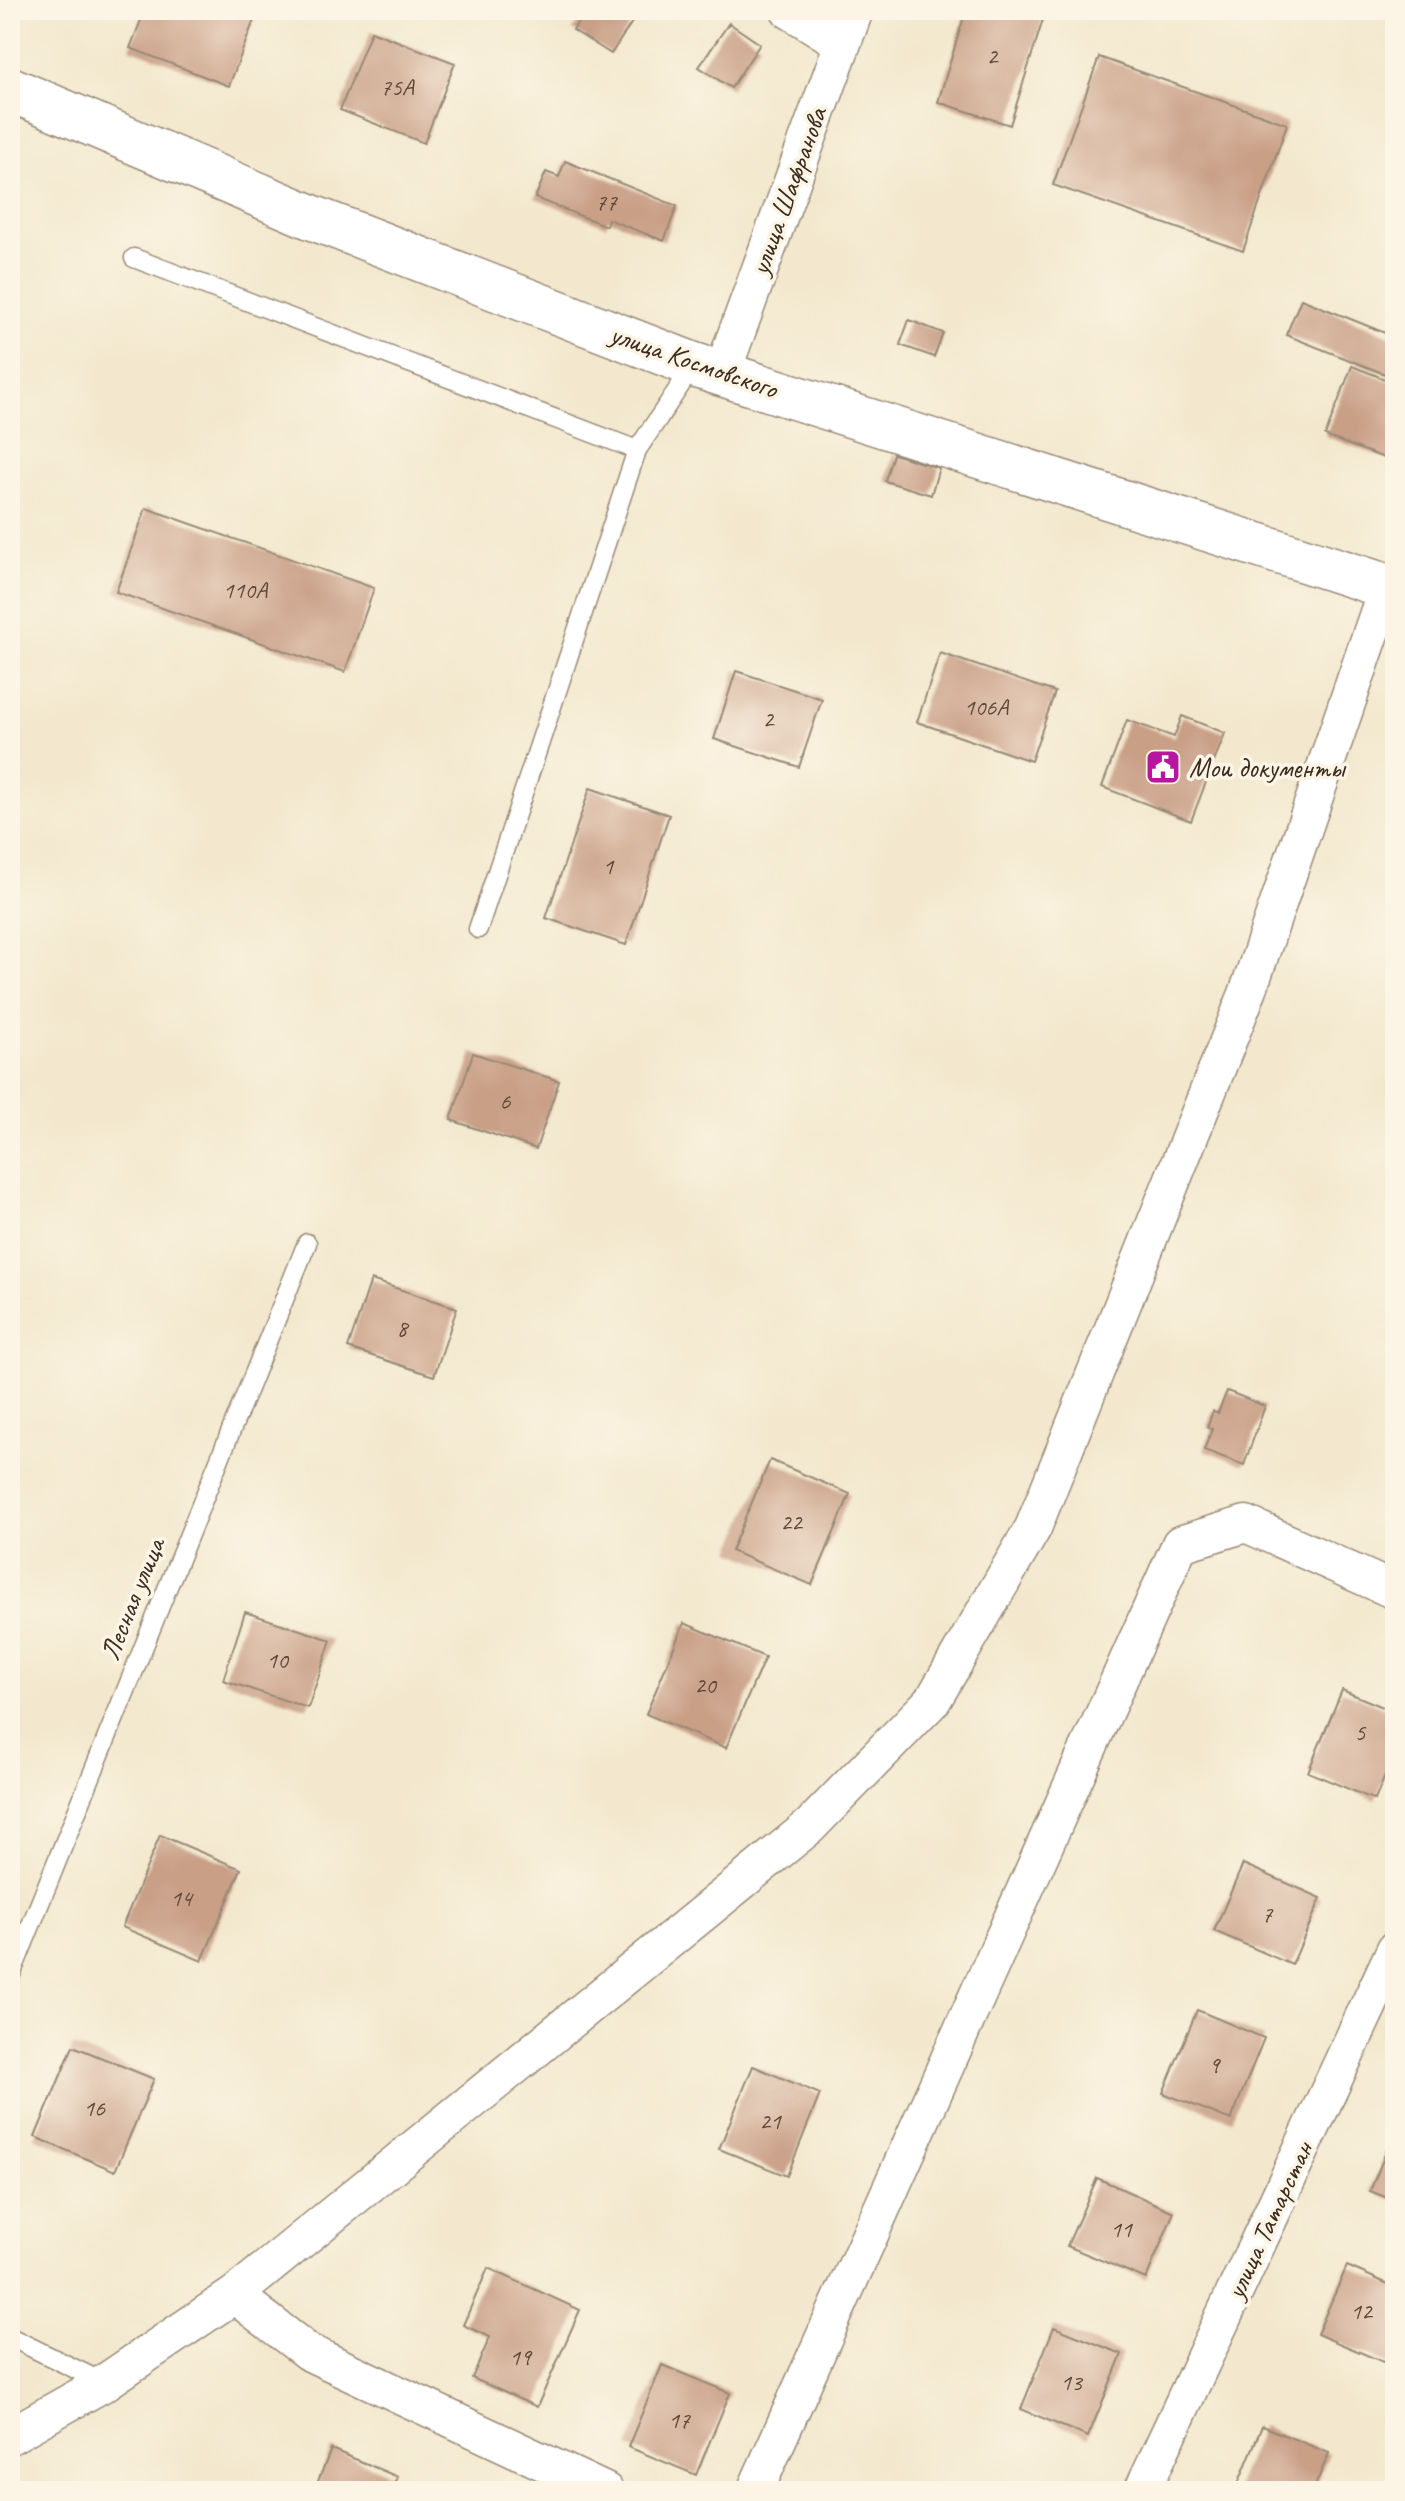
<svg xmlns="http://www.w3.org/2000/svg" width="1405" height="2501" viewBox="0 0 1405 2501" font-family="Caveat,sans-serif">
<rect width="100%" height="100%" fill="#fcf5e5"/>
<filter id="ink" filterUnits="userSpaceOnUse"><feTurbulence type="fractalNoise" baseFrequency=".0125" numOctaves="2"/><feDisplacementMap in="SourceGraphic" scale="16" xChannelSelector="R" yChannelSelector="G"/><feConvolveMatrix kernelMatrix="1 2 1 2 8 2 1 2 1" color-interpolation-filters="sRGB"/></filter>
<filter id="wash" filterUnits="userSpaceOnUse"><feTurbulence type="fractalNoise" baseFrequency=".006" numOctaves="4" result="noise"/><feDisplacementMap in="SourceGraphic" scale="32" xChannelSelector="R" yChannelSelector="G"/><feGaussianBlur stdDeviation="1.8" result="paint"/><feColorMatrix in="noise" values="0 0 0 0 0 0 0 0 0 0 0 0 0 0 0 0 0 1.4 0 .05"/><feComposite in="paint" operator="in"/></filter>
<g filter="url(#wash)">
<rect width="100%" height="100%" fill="#f3e8ce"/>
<g id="blocks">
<!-- building -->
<path fill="#c99f86" d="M145 10 257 12 229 86 130 48Z
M586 10H640L611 54 573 30Z
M966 10H1046L1010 125 938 102Z
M729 23 760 44 731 88 699 67Z
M371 31 455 63 424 143 340 110Z
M1099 57 1287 124 1243 251 1053 185Z
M565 161 677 206 664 241 608 219 606 226 535 198 546 172 559 177Z
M1301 299 1395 337V378L1286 335Z
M909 320 943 333 934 357 900 345Z
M1352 366 1395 383V462L1325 436Z
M893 454 939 468 931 495 885 481Z
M146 508 374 588 345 672 116 592Z
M940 653 1055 692 1031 761 917 722Z
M736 671 822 699 799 767 714 739Z
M1182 716 1225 733 1191 821 1102 787 1127 720 1174 737Z
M590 788 669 815 626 945 546 918Z
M473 1053 559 1081 536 1149 451 1120Z
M371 1280 457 1308 434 1376 348 1348Z
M1227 1391 1265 1406 1244 1465 1204 1450 1212 1429 1207 1427 1213 1411 1218 1413Z
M770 1460 850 1494 812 1585 731 1551Z
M245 1612 331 1640 308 1708 223 1680Z
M684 1623 765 1657 726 1748 646 1714Z
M1342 1690 1395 1712V1752L1375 1800 1308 1772Z
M160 1835 241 1869 202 1961 122 1927Z
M1243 1864 1321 1898 1292 1965 1214 1931Z
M1197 2010 1264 2038 1231 2120 1163 2093Z
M73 2046 154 2079 115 2171 35 2137Z
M753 2066 820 2094 787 2176 719 2149Z
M1395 2130V2201L1370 2191Z
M1097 2178 1174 2212 1146 2279 1067 2246Z
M1347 2266 1395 2287V2367L1317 2334Z
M488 2268 580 2310 537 2407 472 2378 490 2337 463 2325Z
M1054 2327 1122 2354 1088 2437 1021 2409Z
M662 2365 730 2393 696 2475 628 2447Z
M1262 2426 1329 2453 1313 2491H1235Z
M331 2449 398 2477 392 2491H314Z"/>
</g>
</g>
<g filter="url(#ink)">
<use href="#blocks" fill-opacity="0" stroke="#978976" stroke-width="2"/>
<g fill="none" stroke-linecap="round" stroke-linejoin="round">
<defs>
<path id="service" d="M134 258 637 450 694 365
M478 929 637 450
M10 1977 307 1243
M10 2337 104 2383"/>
<path id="minor" d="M789 10 842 43
M722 373 855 10
M234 2295 308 2352 605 2491
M10 2436 104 2383 234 2295 810 1826 933 1700 1033 1528 1247 994 1387 587
M755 2491 1180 1544 1246 1524 1395 1591
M1142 2491 1395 1949"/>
<path id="secondary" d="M10 89 311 217 694 365 1395 589"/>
</defs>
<!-- service casing -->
<use href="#service" stroke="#978976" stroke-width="21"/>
<!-- minor casing -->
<use href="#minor" stroke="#978976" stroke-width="39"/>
<!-- secondary casing -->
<use href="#secondary" stroke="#978976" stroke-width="47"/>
<!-- service -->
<use href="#service" stroke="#fff" stroke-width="18"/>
<!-- minor -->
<use href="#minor" stroke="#fff" stroke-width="36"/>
<!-- secondary -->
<use href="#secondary" stroke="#fff" stroke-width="44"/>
</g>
</g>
<!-- icons -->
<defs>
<symbol id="civic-square" viewBox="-11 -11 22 22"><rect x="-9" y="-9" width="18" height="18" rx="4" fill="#b5179e" stroke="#fcf5e5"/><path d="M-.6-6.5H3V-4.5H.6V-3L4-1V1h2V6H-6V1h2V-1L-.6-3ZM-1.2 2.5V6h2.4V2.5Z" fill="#fff"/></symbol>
</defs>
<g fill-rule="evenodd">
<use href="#civic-square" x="1143" y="747" width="40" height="40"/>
</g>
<g text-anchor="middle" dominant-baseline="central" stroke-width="7" stroke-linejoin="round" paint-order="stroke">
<!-- number labels -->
<g font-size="24" fill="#5e4738">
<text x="992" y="56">2</text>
<text x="397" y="87">75А</text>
<text x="606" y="202">77</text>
<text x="245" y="590">110А</text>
<text x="986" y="707">106А</text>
<text x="768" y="719">2</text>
<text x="608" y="866">1</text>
<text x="505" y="1101">6</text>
<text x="402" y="1328">8</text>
<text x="791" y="1522">22</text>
<text x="277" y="1660">10</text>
<text x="705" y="1685">20</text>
<text x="1360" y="1732">5</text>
<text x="181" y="1898">14</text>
<text x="1267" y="1914">7</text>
<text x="1214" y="2065">9</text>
<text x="94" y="2108">16</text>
<text x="770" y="2121">21</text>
<text x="1121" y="2229">11</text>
<text x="1361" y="2311">12</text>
<text x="520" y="2357">19</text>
<text x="1071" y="2382">13</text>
<text x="679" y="2420">17</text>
</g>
<!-- street labels -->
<g font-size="28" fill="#3b2a1e" stroke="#fcf5e5">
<text transform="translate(788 191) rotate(-70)">улица Шафранова</text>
<text transform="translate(694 361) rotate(19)">улица Космовского</text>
<text transform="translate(132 1599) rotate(-68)">Лесная улица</text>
<text transform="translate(1269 2220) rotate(-65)">улица Татарстан</text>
</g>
<!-- poi labels -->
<g font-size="28" fill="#3b2a1e" stroke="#fcf5e5" text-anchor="start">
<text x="1189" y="767">Мои документы</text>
</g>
</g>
<!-- margin -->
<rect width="1405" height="2501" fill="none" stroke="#fcf5e5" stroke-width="40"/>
</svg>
